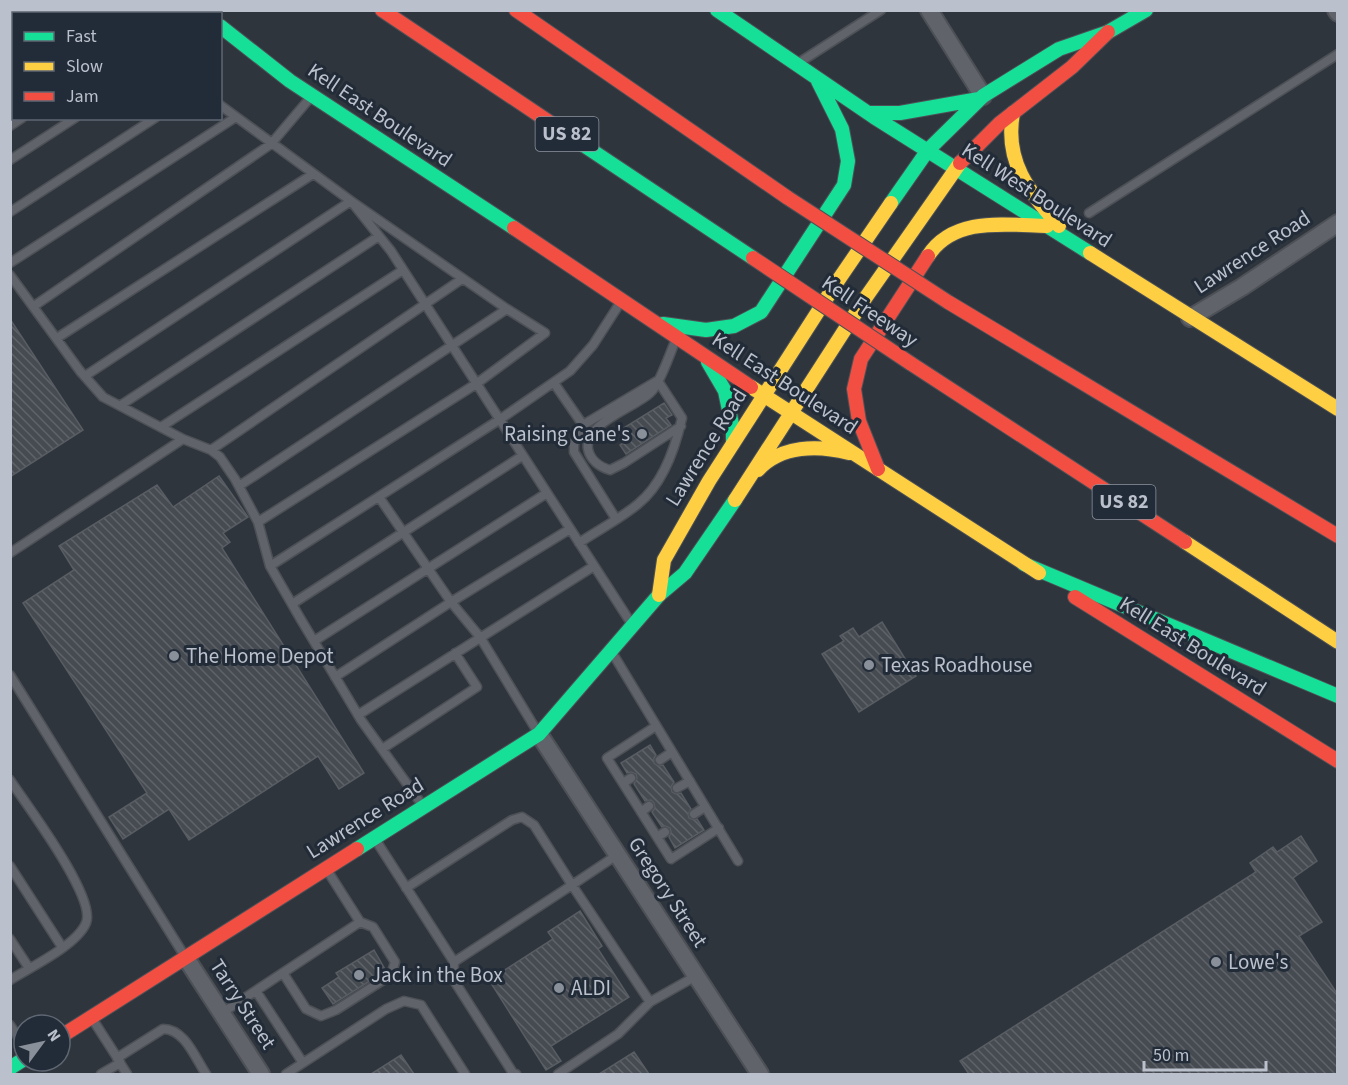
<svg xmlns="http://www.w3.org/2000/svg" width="1348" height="1085" viewBox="0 0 1348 1085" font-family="'Source Sans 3',sans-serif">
<defs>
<pattern id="building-back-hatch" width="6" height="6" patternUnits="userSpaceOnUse" patternTransform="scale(1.5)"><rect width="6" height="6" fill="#464b51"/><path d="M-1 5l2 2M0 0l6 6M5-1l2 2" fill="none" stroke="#5f6369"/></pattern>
</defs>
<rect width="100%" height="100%" fill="#2f353c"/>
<!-- building -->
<path fill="url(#building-back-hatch)" stroke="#585c63" stroke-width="1.5" d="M10 319 83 430 10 477Z
M664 403 672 415 666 418 671 425 626 454 620 445 628 440 622 429Z
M219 476 248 517 223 533 230 542 222 548 364 773 339 789 318 756 189 840 169 809 123 839 109 817 147 793 23 603 74 570 59 546 157 485 173 507Z
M882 622 916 676 859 712 822 654 844 641 840 636 853 628 859 637Z
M650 745 656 755 654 758V763L658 766 663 765 674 782 671 787 672 792 676 794 681 793 691 809 688 814 689 818 694 820 697 819 704 830 675 848 669 837 671 832 670 828 665 826 662 827 652 812 655 808 654 803 651 800 645 801 634 784 637 778 636 774 631 772 627 773 621 763Z
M1301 836 1317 861 1293 878 1322 922 1299 936 1338 995V1074H969L960 1061 1256 872 1250 863 1273 847 1277 852Z
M580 911 602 946 598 949 629 997 551 1046 561 1061 546 1070 489 980 553 939 548 932Z
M374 950 386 971 333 1004 322 988 339 977 336 973Z
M634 1052 649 1074H599Z
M401 1055 414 1074H371Z"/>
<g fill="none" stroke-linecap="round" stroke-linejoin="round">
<defs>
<path id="lane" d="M97 10 101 14
M85 14 90 10
M10 61 14 59
M800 62 881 10
M220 105 351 201 391 251 631 623
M10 126 22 118
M10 160 75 118
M10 212 155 118
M1089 213 1338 54
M10 263 236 117
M10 275 80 371 103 397 183 439
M34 306 271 144 310 98
M57 338 313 174
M676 339C671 351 659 386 650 393 634 408 583 424 588 449 590 460 600 467 610 470L624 463 681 426
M85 376 351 201 507 309 545 333 476 384 258 522
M554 383 583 425
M121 405 379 236
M161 427 403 270
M211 450 462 279
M239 486 507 309
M379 497 451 602 480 637 537 731
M616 519 574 452V444L583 425 657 381
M579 543C598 530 620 519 638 504 663 484 675 449 682 418L658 381
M10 553 183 439 211 450 220 457 235 479 258 522 270 566 300 618 361 720 423 806
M270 566 499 420 570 371 593 345 620 303
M292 604 522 456
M314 641 547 493
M613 654 738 861
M10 675 184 955
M335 677 451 602 570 529
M358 715 594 566
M656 726 607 758 671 859 719 828
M382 749 477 687 455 653
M660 760 672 752
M10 780C26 804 97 898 86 923 77 945 31 967 10 980
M623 783 631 778
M677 788 690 781
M641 812 649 806
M694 814 705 807
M657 837 665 832
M375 839 454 962 453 979 513 1073 516 1074
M617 855 572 885 650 1002
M10 866 62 947
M406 888 512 820 522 817 534 825 572 885 454 962
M10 939 29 968
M283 973 306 1009 321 1016 336 1010 391 975 395 962 373 927 360 922
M256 991 303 1063
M222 1013 360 922 327 870
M93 1020 120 1062
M10 1025 24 1046
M117 1058 163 1029C185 1029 195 1058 206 1074
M101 1074 120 1063 127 1074
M286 1074 386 1009 404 1001 421 1005 465 1074
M558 1074 618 1034 650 1002 696 976"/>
<path id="street" d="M929 10 983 96
M1336 10 1338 13
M1190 318 1242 287 1338 223
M539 734 760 1074
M186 958 261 1074"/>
<path id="fast" d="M201 10 204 14
M717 10 874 117 1090 253
M220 26 290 81 514 228
M868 113H900L979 99
M570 136 753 258
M891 203 928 150 983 96 1059 49 1108 32 1146 10
M663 324 706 330 734 326 761 312 844 185 848 161 842 129 818 81
M708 362 725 391 733 429V443
M1024 564 1338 696
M357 849 539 734 659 595 685 573 735 500
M10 1068 24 1059"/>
<path id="slow" d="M1013 113C1004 162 1029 191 1059 226
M1090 253 1338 409
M928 256C954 216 1006 225 1047 226
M751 387 1039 573
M758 470C781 445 818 445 849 453
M735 500 864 300 960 163
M1185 542 1338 642
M659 595 664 560 709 481 837 282 891 203"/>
<path id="jam" d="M382 10 570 136
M516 10 788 198
M960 163 1000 123 1072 67 1108 32
M514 228 751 387
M948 302 1338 536
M910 363 1185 542
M878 469 859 421 854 389 861 359 928 256
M1075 597 1338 761
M60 1037 357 849"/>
</defs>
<!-- lane casing -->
<use href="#lane" stroke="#4d5157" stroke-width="11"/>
<!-- street casing -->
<use href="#street" stroke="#4d5157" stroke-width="20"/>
<!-- fast casing -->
<use href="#fast" stroke="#4d5157" stroke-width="16"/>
<!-- slow casing -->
<use href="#slow" stroke="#4d5157" stroke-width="16"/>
<!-- jam casing -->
<use href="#jam" stroke="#4d5157" stroke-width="16"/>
<!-- lane -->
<use href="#lane" stroke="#60636a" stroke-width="8"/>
<!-- street -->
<use href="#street" stroke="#60636a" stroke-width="16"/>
<!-- fast -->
<use href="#fast" stroke="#16e098" stroke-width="14"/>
<!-- slow -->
<use href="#slow" stroke="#ffcf43" stroke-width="14"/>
<!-- jam -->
<use href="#jam" stroke="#f24e42" stroke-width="14"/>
<defs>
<path id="jam-bridge" d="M788 198 948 302
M753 258 910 363"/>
</defs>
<!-- jam-bridge casing -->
<use href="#jam-bridge" stroke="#4c5157" stroke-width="16" stroke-linecap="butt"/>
<!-- jam-bridge -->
<use href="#jam-bridge" stroke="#f24e42" stroke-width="14"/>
</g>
<!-- markers -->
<g fill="#8a909a" stroke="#222b38" stroke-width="2">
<circle cx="642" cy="434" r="6"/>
<circle cx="174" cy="656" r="6"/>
<circle cx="869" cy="665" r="6"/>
<circle cx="1216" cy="962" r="6"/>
<circle cx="359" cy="975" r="6"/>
<circle cx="559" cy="988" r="6"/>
</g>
<g text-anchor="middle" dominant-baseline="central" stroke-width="6" stroke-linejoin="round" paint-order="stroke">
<!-- shield labels -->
<g fill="#222b38" stroke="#8d94a0" stroke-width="1.5">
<rect x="535.5" y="117" width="63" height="34" rx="4.5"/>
<rect x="1092.5" y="485" width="63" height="34" rx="4.5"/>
</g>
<g font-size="20" font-weight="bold" fill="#bbc1cc">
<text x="567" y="134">US 82</text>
<text x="1124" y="502">US 82</text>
</g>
<!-- street labels -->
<g font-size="21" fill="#bbc1cc" stroke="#222b38">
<text transform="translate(380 115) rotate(34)">Kell East Boulevard</text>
<text transform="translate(1037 195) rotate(33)">Kell West Boulevard</text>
<text transform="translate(1252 252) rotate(-33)">Lawrence Road</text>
<text transform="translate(870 311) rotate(34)">Kell Freeway</text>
<text transform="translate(785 383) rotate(33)">Kell East Boulevard</text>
<text transform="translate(706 447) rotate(-58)">Lawrence Road</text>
<text transform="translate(1193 646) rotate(32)">Kell East Boulevard</text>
<text transform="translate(365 818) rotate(-32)">Lawrence Road</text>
<text transform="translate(668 892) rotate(57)">Gregory Street</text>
<text transform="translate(243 1004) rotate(57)">Tarry Street</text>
</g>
<!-- poi labels -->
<g font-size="21" fill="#bbc1cc" stroke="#222b38" text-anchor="start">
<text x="630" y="434" text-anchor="end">Raising Cane's</text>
<text x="186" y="656">The Home Depot</text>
<text x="881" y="665">Texas Roadhouse</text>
<text x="1228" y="962">Lowe's</text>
<text x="371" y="975">Jack in the Box</text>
<text x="571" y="988">ALDI</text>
</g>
</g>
<!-- border -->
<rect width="1348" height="1085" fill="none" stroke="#bbc1cc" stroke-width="24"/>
<!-- legend -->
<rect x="12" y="12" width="210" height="108" fill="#222b38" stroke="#5f6773" stroke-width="1.5"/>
<rect x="24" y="32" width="30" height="9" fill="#16e098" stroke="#5f6773" stroke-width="1.5"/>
<text x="66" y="42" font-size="18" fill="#bbc1cc">Fast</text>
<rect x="24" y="62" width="30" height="9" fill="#ffcf43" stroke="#5f6773" stroke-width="1.5"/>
<text x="66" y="72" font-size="18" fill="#bbc1cc">Slow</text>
<rect x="24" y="92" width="30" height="9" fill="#f24e42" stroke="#5f6773" stroke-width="1.5"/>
<text x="66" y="102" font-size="18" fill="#bbc1cc">Jam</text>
<!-- north arrow -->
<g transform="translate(42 1043) rotate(57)"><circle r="28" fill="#222b38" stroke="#5f6773" stroke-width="1.5"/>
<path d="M0-4.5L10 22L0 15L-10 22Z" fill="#8a909a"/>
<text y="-9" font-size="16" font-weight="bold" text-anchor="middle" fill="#bbc1cc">N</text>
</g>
<!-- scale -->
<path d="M1144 1061v9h122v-9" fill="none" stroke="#bbc1cc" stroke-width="3"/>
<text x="1153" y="1061" font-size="18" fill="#bbc1cc" stroke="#222b38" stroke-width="4.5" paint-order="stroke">50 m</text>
</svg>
